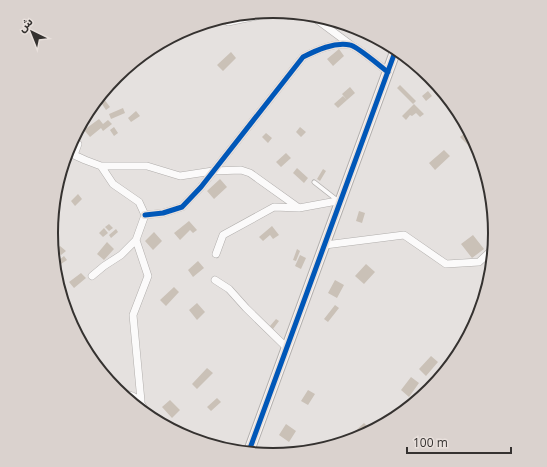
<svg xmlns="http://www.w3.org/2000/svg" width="547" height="467" viewBox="0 0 547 467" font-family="'Open Sans','Noto Sans Arabic',sans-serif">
<rect width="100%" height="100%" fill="#e5e1df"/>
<!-- building -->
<path fill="#cac1b7" d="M281 12 293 15 288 20Z
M339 49 344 56 333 66 327 59Z
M231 52 236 58 223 71 217 65Z
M400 85 416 101 413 104 397 88Z
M350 87 355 93 347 100 342 94Z
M428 91 432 96 426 101 422 96Z
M343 96 347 100 338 108 334 104Z
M104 99 110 107 106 110 100 101Z
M414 104 424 114 420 117 416 113 412 116 410 115 406 120 402 116Z
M123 108 125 113 111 119 109 114Z
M136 111 140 116 131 122 128 118Z
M99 119 103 124 108 120 112 124 103 131 101 128 90 137 84 130Z
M114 127 118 133 114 136 110 130Z
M300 127 306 132 301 137 296 132Z
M467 131 477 146 473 150 460 137Z
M266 133 272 138 268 143 262 137Z
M444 150 450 156 435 170 429 163Z
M286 153 291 158 281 167 276 162Z
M297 168 308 178 304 183 293 173Z
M323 169 326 171 320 181 317 179Z
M220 179 227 187 214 199 207 191Z
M78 194 82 199 75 206 71 201Z
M359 211 365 213 362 223 356 221Z
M189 221 197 230 193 233 190 230 180 240 174 233Z
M109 224 113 228 109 231 105 227Z
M272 226 279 235 273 239 270 235 263 241 259 237Z
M104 228 108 233 103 237 99 233Z
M116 229 118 232 111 238 109 235Z
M154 232 162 241 153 250 145 241Z
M473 235 484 249 472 258 461 244Z
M107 242 114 249 104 260 97 254Z
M60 246 66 251 61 255 56 250Z
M297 249 300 251 296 261 293 260Z
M300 255 306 258 301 269 295 266Z
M64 256 67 260 61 264 58 261Z
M198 261 204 268 193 277 188 270Z
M366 264 375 272 364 284 355 276Z
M81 273 86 278 74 288 69 282Z
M335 280 344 285 337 298 328 293Z
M174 287 179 292 166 306 160 300Z
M197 303 205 312 197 320 189 310Z
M335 305 339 308 328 322 324 319Z
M276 319 279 321 273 329 270 326Z
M431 356 438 362 426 376 419 369Z
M207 368 213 373 197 389 192 384Z
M411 377 419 383 409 397 401 390Z
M308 390 315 394 308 405 301 401Z
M217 398 221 402 211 411 207 407Z
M170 400 180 410 172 418 162 407Z
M364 423 368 427 354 440 350 436Z
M286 424 296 431 289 442 279 435Z
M283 448 290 452 279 455Z"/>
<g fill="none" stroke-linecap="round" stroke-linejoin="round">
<defs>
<path id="lane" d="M314 182 337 200"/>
<path id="street" d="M316 19 351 45
M226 20 228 22 257 16 259 14
M73 141 78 144 74 155 85 160 101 166 113 184 139 202 145 215 136 240 148 276 133 315 141 401
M101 166H147L180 176 213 171 241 170 250 173 299 208 337 201 340 204
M145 215 163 213 182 207 201 187 303 57C317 50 334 42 350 45 357 46 381 67 388 72
M325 245 404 235 446 264 479 262 493 249
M216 254 223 235 274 207 299 208
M92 276 104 266 121 255 136 240
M215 280 229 289 246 308 287 348
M119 393C134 395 138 397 145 410"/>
<path id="secondary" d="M249 451 395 52"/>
</defs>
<!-- lane casing -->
<use href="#lane" stroke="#b1aeac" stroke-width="5"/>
<!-- street casing -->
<use href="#street" stroke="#b1aeac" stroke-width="8"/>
<!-- secondary casing -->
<use href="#secondary" stroke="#b1aeac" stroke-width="12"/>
<!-- lane -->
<use href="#lane" stroke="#fbfafa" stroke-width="3.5"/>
<!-- street -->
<use href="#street" stroke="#fbfafa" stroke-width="7"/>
<!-- secondary -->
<use href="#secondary" stroke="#f9f6f5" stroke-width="10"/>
<defs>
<path id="cycleway" d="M145 215 163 213 182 207 201 187 303 57C317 50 334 42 350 45 357 46 381 67 388 72
M249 451 395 52"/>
</defs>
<!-- cycleway casing -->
<use href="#cycleway" stroke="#e8e0dc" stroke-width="8"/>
<!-- cycleway -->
<use href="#cycleway" stroke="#0057b8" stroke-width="5"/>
</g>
<!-- crop -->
<path d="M0 0H547V467H0ZM58 233a215 215 0 1 1 430 0a215 215 0 1 1-430 0Z" fill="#dad2ce" fill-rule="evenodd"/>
<path fill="none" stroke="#353230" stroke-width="2" d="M58 233a215 215 0 1 1 430 0a215 215 0 1 1-430 0Z"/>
<!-- north arrow -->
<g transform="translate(32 32) rotate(317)" stroke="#e8e0dc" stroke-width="3" paint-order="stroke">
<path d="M0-3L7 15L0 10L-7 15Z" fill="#353230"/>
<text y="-6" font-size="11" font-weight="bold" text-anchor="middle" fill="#353230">ش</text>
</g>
<!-- scale -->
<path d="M407 447v6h104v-6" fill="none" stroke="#353230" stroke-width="2"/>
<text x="413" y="447" font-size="12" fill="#353230" stroke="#e8e0dc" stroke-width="3" paint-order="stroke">100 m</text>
</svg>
